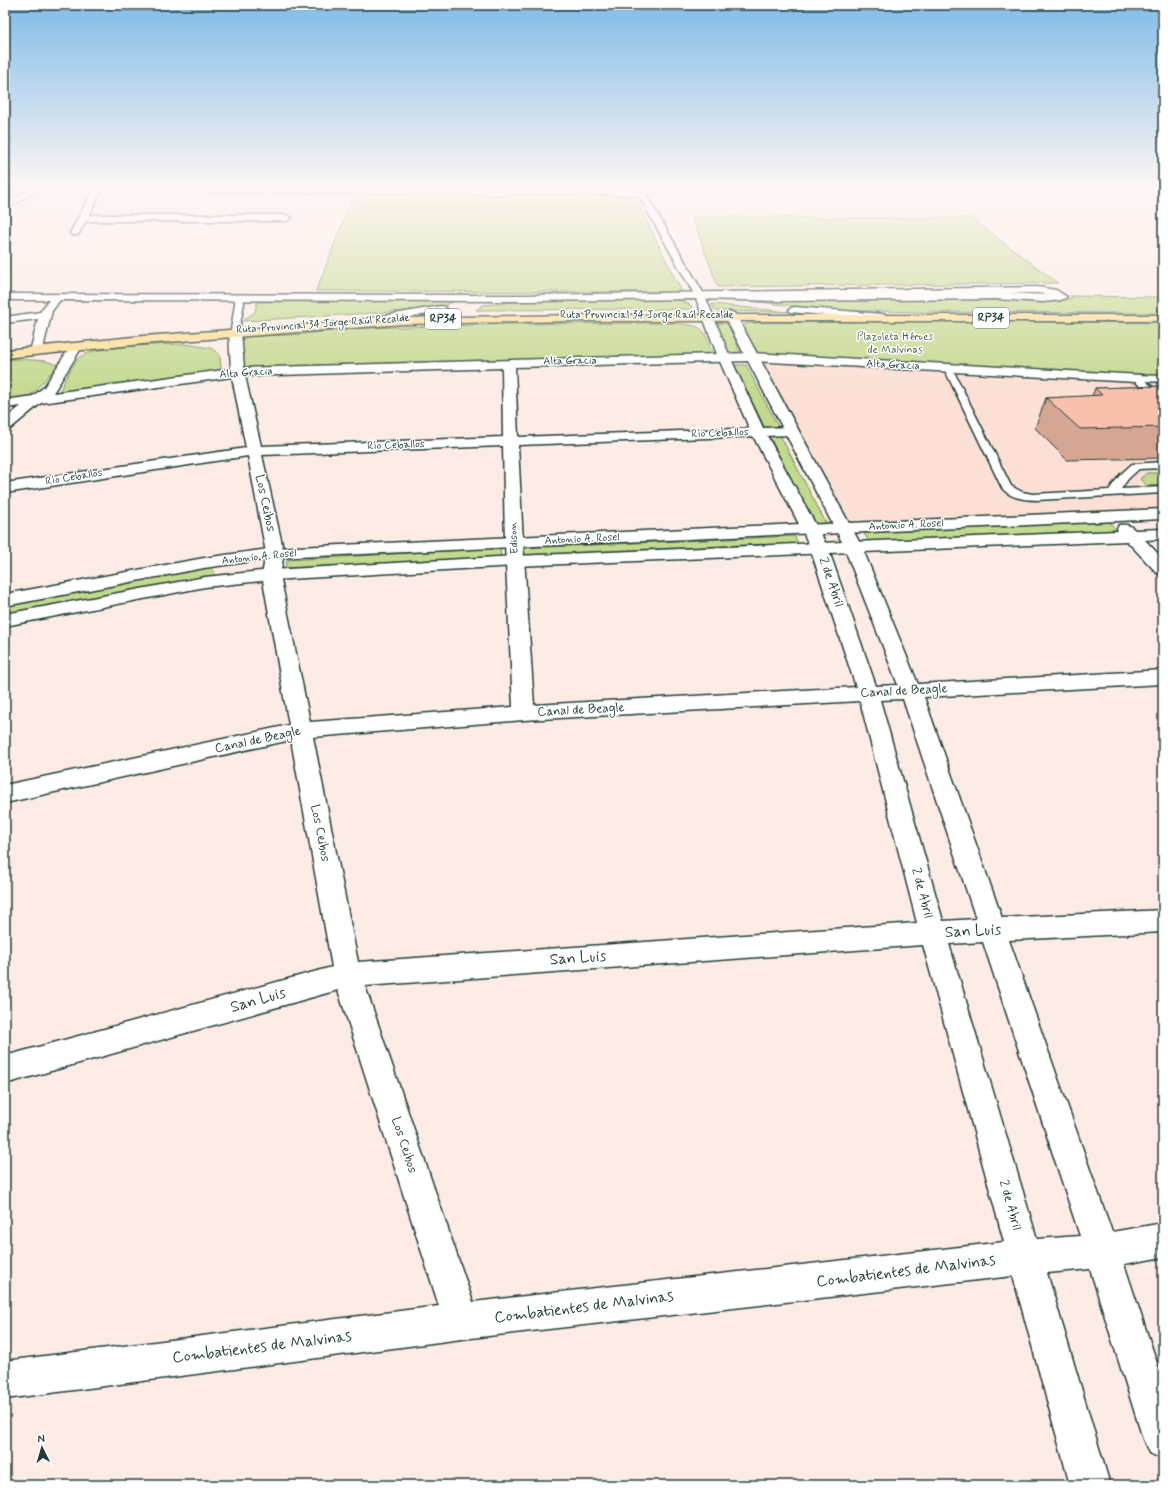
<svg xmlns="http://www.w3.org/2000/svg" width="1168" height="1490" viewBox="0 0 1168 1490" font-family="Mynerve,sans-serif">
<rect width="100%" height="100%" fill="#fdece6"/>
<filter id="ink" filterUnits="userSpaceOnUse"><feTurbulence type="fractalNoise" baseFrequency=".025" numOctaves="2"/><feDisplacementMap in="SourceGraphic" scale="8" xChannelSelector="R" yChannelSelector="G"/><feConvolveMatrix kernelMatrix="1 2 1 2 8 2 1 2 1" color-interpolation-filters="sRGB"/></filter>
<g filter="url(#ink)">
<!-- built -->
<path fill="#fcdfd5" d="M761 363 1163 383V511L850 524Z"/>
<!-- green -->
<path fill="#c3d98e" stroke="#718b61" d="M355 192 633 194 682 292 316 291Z
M692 217 971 218 1058 283 718 287Z
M1070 296 1163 297V313L921 312 832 310 748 301C830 300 912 299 993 299 1019 299 1047 307 1072 298Z
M680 300 692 306 691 309 476 310 483 305 527 301Z
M456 301 445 305 404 311 244 321 246 318 255 312 257 302Z
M712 304 789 312 715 311Z
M938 321 1163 323V376L762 355 755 353 742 326 748 323Z
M675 323C707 327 702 326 713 355L244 367 242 342 246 337 254 336 293 335 364 328 520 324Z
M716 323H728L741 354H728Z
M185 344 211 348 220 355 221 369 213 373 58 394C62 386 74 361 80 357 98 345 161 345 185 344Z
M19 359 46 361 58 365 31 395 21 399 5 401V360Z
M733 365H746L779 428H765Z
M769 435H780L826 523 814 524Z
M1147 473H1163V485L1147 486 1140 479Z
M1109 522 1118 531 869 542 864 533Z
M795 536 798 544 525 556 524 548Z
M500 548 501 557 285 568 287 560Z
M213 567 215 575 5 614V606Z"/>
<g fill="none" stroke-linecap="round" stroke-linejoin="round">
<defs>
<path id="service" d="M236 297H242L244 303 239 330 235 332 231 330Z
M948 365 952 368 1011 486 1022 492 1033 494 1109 490 1120 475 1132 464 1163 462V468L1139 469 1128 479 1121 489 1163 487V493L1037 500C1025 500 1010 498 1002 488L944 368Z
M1136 375 1163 376V382L1145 381 1163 395V403L1160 402 1133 380 1132 378Z"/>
<path id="minor" d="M30 189H40L5 210V203Z
M94 189H102L89 215H287L292 218 287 221H86L78 235H72L70 233Z
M203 189H640L644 192 640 195 207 192Z
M1037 287 1056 290 1067 297 1061 300 1043 302 996 299 778 301 697 299 526 301 60 300 52 311 43 348 41 351H33L31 348 38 319 5 323V317L40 312 49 300H5V294L526 295ZM1008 293H1037L1050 295Z
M441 306 445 307 447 309 445 311 359 326 355 325 353 323 355 321 359 320Z
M795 307 882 314 886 315 888 317 886 319 882 320 791 312 789 310 791 308Z
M235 329 239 330 241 333 244 368 751 353 1141 375 1142 378 1141 381 1136 382 751 361 515 367 518 437 790 427 795 428 797 431 795 434 790 435 518 445 523 543 534 705 856 687 810 548 802 529 804 525 1163 509V519L821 534 828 548 876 686 898 685 844 547 847 543 853 542 1118 531 1117 529 1119 525C1127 524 1130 525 1135 530L1163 529V539L1145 540 1163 559V574L1157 573 1127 541 864 552 918 684 1163 670V684L924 697 1002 918 1163 910V932L1009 940 1112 1232 1163 1223V1257L1124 1264 1163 1381V1459L1149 1453 1143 1439 1090 1269 1047 1273 1110 1485H1070L1013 1276 462 1339 5 1399V1361L439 1306 338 990 5 1084V1056L332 967 291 740 5 803V785L289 725 262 575 266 553 248 456 5 493V483L246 448 232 377 41 403 10 429 5 430V419L21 406 5 408V400L33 396 44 387 72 344H80L82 347 53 393 231 369 229 333 231 330ZM502 368 503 437 261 446 245 376ZM503 446 505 543 513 707 310 722 280 575 284 553 262 455ZM903 699 976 919 943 921 880 700ZM860 701 917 923 358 962 313 737 524 720ZM983 942 1080 1236 1037 1239 949 944ZM923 945 1004 1242 473 1302 365 986Z"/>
<path id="tertiary" d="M635 189H643L705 296 730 357 765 432 818 529 816 533 275 558 204 568 5 606V594L204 558 275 548 799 524 751 432 718 357 695 296Z
M730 312 734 313 736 315 862 547 859 551 853 552 515 566 271 580 205 587 5 626V614L205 577 271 570 515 556 842 542 724 315 726 313Z"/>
<path id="primary" d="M579 315H1163V321H579L404 324 143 344 5 358V350L143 336 404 318Z"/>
</defs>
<!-- service casing -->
<use href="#service" stroke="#1f3d34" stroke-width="3"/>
<!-- minor casing -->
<use href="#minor" stroke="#1f3d34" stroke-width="3"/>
<!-- tertiary casing -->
<use href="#tertiary" stroke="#1f3d34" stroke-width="3"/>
<!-- primary casing -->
<use href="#primary" stroke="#1f3d34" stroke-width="3"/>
<!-- service -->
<use href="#service" fill="#fff" fill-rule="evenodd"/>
<!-- minor -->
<use href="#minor" fill="#fff" fill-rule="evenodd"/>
<!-- tertiary -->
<use href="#tertiary" fill="#fff" fill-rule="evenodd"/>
<!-- primary -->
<use href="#primary" fill="#fdde96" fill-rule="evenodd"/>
</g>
<!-- wall -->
<path fill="#d6a695" stroke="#1f3d34" d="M1163 386V458L1067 460 1035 428 1046 398 1092 396 1095 388Z"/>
<!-- building -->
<path fill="#f9c1ad" stroke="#1f3d34" d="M1163 386V427L1080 429 1046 398 1102 395 1095 388Z"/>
</g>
<!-- sky -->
<linearGradient id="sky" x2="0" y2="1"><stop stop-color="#81bce8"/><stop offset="0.47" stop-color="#fef6f4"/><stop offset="1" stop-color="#fef6f4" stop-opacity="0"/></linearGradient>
<rect width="1168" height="398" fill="url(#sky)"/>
<g text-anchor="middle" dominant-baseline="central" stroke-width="3" stroke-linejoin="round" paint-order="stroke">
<!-- far-street labels -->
<g font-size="11" fill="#1f3d34" stroke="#fff">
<text x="647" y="315">Ruta Provincial 34 Jorge Raúl Recalde</text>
<text transform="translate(323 324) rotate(-4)">Ruta Provincial 34 Jorge Raúl Recalde</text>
<text transform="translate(570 361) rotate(-1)">Alta Gracia</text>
<text transform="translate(893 365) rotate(3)">Alta Gracia</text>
<text transform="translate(246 373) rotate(-4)">Alta Gracia</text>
<text transform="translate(720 433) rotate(-2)">Río Ceballos</text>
<text transform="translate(396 445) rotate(-2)">Río Ceballos</text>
<text transform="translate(74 477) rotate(-9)">Río Ceballos</text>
<text transform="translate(906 525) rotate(-3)">Antonio A. Rosel</text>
<text transform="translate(514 538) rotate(-93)">Edison</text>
<text transform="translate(582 539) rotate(-3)">Antonio A. Rosel</text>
<text transform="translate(259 557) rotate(-6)">Antonio A. Rosel</text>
</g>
<!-- far-park labels -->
<g font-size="11" fill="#48644a" stroke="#fff">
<text x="895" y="337">Plazoleta Héroes<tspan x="895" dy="13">de Malvinas</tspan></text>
</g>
<!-- shield labels -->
<g fill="#fff" stroke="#627771" stroke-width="1">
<rect x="973" y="308" width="36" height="20" rx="3"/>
<rect x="425" y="309" width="36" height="20" rx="3"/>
</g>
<g font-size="12" font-weight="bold" fill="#1f3d34">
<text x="991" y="318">RP34</text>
<text x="443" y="319">RP34</text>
</g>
<!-- street labels -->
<g font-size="13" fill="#1f3d34" stroke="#fff">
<text transform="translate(265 503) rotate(78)">Los Ceibos</text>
<text transform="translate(831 582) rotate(71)">2 de Abril</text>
<text transform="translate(904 691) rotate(-3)">Canal de Beagle</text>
<text transform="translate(581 710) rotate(-3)">Canal de Beagle</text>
<text transform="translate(258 740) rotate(-12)">Canal de Beagle</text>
<text transform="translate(320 833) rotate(79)">Los Ceibos</text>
<text transform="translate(922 893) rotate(75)">2 de Abril</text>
<text transform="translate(404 1145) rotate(72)">Los Ceibos</text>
<text transform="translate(1010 1205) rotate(74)">2 de Abril</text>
</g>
<!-- near-street labels -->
<g font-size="16" fill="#1f3d34" stroke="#fff">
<text transform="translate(973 931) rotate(-3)">San Luis</text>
<text transform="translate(578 958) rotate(-4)">San Luis</text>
<text transform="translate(258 1000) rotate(-16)">San Luis</text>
<text transform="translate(906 1271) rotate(-7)">Combatientes de Malvinas</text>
<text transform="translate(584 1307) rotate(-7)">Combatientes de Malvinas</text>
<text transform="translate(262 1347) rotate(-7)">Combatientes de Malvinas</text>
</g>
</g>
<!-- margin -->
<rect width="1168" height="1490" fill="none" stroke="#fff" stroke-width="20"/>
<rect x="10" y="10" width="1148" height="1470" fill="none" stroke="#1f3d34" stroke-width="1.5" filter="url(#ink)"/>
<!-- north arrow -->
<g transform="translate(42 1448) rotate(355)" stroke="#ffffff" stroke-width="3" paint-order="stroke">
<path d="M0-3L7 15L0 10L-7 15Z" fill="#1f3d34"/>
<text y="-6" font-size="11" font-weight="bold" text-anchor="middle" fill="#1f3d34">N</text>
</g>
</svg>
